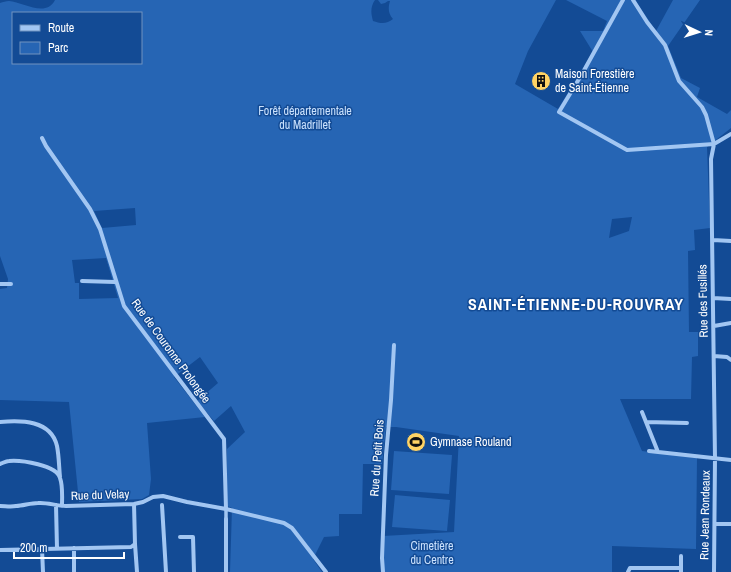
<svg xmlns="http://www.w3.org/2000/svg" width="731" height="572" viewBox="0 0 731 572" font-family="'Archivo Narrow',sans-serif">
<rect width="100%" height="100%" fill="#134b95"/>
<!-- green -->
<path fill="#2665b4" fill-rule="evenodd" d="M55 0H556L528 51 515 84 558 109 593 52 580 31H603L607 21 566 0H635L656 31 673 0H700L668 46 681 78 700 88 697 97 727 114 731 110V128L707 147 710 228 694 230 695 250 688 251 689 332H698V356L692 357 691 399H620L642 451 697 458 696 549 612 546V572H384L383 536 454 532 459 436 396 427H386L382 464H363L362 514H339V536L324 537 313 559 322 572H230L232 508 227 506V449L245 432 231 406 214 421 197 401 218 383 200 357 174 377 205 417 147 423 151 479 149 495 142 499 79 502 69 402 0 400V289L7 288 8 279 0 256V3C3 2 6 1 9 1 23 2 46 18 55 0ZM375 0H378L381 4 385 3 388 1H390C388 8 388 13 393 19 387 24 381 24 373 21 371 14 370 7 375 0ZM13 13H141V63H13ZM135 208 136 225 102 228 94 211ZM632 217 629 231 609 238 612 219ZM106 258 118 298 79 299V283H75L72 260Z
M394 451 452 455 449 494 391 490Z
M395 495 450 500 447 531 392 527Z"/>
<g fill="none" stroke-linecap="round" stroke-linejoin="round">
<!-- pedestrian -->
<path stroke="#a2c6f2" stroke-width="3.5" d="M226 509V519"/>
<!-- minor -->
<path stroke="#a2c6f2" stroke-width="4" d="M623 0 582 74 559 112 627 150 714 144
M633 0 647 22 665 45 679 81 702 107 706 115 714 144 711 159 715 458 714 572
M42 138 46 146 90 209 100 229 124 306 224 439 226 509
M714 144 731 134
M713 240 731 241
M82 281 115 282
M0 284H11
M713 298 731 299
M714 326 731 323
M714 356 727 357 731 360
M642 412 658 452
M0 422C21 420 51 420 57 446 59 456 59 467 60 477
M646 422 687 423
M649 451 731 460
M0 464C3 463 6 461 9 461 21 460 57 465 60 478 63 486 62 497 62 506
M56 505 57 548
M162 505 166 572
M0 506C5 506 11 507 16 506 23 506 30 503 38 503 47 502 56 506 66 506L134 504 143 502 153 497 163 496 187 502 226 509 284 523 292 528 326 572
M226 519V572
M715 524H731
M180 537H193L194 572
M135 544 137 572
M74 548V572
M42 549 43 572
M0 550 131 547 135 544 134 504
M383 572 382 558 386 455 391 400 394 345
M628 572 630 568H681
M681 572V556"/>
</g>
<!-- icons -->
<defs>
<symbol id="building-disc" viewBox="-11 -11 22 22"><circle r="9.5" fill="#ffd364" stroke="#134b95"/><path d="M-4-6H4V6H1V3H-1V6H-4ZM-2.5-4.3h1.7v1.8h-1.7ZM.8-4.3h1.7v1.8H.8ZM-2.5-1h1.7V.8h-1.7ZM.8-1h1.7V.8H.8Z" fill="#111"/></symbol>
<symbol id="stadium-disc" viewBox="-11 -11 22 22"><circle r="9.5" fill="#ffd364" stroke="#134b95"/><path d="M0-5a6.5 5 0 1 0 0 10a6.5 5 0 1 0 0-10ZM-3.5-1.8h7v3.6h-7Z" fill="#111"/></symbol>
</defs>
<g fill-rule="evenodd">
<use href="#building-disc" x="530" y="70" width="22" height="22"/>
<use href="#stadium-disc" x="405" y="431" width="22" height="22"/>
</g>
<g text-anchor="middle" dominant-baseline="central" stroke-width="3" stroke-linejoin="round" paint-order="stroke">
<!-- poi labels -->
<g font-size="12" fill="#fff" stroke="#134b95" text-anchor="start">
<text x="555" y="74">Maison Forestière<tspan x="555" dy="14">de Saint-Étienne</tspan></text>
<text x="430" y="442">Gymnase Rouland</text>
</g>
<!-- park labels -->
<g font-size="12" fill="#cae1fd" stroke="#134b95">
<text x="305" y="111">Forêt départementale<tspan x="305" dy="14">du Madrillet</tspan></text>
<text x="432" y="546">Cimetière<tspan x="432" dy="14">du Centre</tspan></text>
</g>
<!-- street labels -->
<g font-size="12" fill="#fff" stroke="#134b95">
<text transform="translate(703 301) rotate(-91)">Rue des Fusillés</text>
<text transform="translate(171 351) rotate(54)">Rue de Couronne Prolongée</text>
<text transform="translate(377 458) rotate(-86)">Rue du Petit Bois</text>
<text transform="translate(100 495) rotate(-2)">Rue du Velay</text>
<text transform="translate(705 515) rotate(-89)">Rue Jean Rondeaux</text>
</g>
<!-- district labels -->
<g font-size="16" font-weight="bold" letter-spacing="1" fill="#fff" stroke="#134b95">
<text x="576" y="304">SAINT-ÉTIENNE-DU-ROUVRAY</text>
</g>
</g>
<!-- legend -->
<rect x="12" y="12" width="130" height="52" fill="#134b95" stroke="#7193bf"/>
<rect x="20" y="25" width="20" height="6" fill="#a2c6f2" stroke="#7193bf"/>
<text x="48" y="32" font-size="12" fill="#ffffff">Route</text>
<rect x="20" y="42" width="20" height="12" fill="#2665b4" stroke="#7193bf"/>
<text x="48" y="52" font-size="12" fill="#ffffff">Parc</text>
<!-- north arrow -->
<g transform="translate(699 32) rotate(94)" stroke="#134b95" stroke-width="3" paint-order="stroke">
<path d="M0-3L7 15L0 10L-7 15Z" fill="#ffffff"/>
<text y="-6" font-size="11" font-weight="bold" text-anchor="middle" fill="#ffffff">N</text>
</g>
<!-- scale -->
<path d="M14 552v6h110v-6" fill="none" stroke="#ffffff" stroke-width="2"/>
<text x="20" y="552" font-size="12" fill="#ffffff" stroke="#134b95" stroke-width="3" paint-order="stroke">200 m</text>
</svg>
